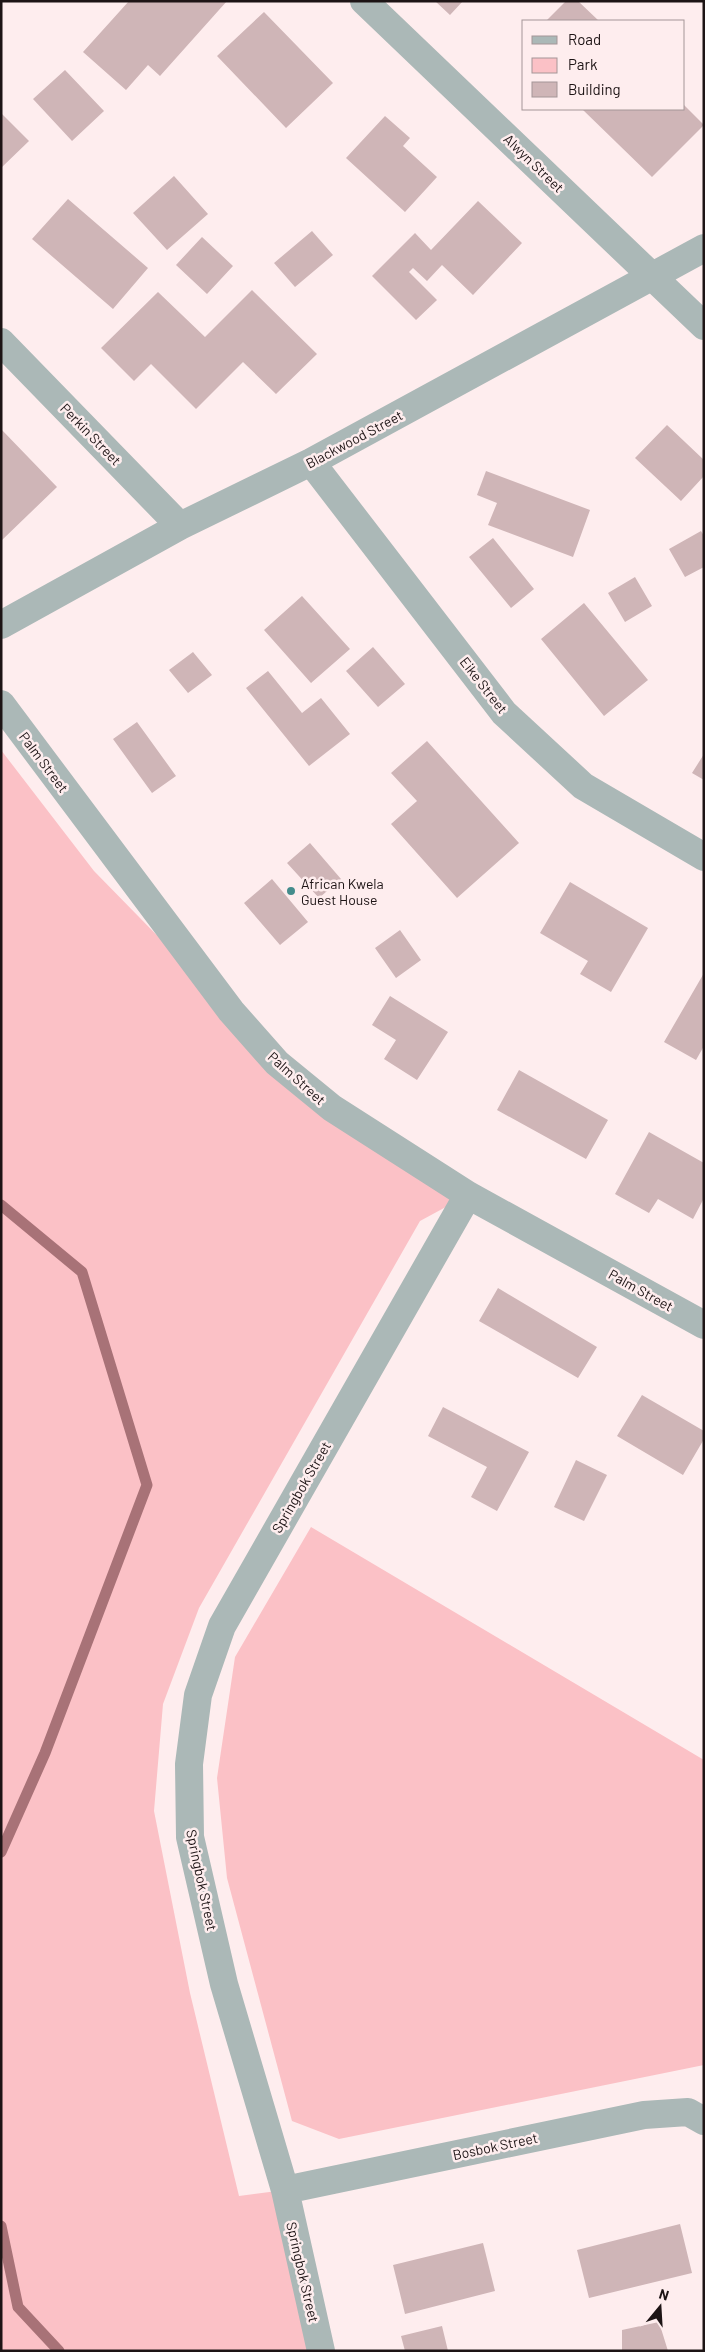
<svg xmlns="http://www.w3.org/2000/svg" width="705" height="2352" viewBox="0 0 705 2352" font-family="Barlow,sans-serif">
<rect width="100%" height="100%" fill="#feedee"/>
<!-- green -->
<path fill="#fbc1c6" d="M1 750 94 871 231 1011 277 1063 468 1195 420 1221 199 1608 163 1704 154 1811 190 1993 239 2196 285 2190 320 2351H1Z
M311 1527 704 1760V2065L339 2139 292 2121 227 1878 217 1778 235 1657Z"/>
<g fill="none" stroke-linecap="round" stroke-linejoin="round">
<!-- stream -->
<path stroke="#a87277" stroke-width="11" d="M1 1205 82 1272 147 1485 45 1753 1 1852
M1 2226 18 2307 59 2351"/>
</g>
<!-- building -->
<path fill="#cfb5b7" d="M129 1H227L160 76 148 65 126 90 83 52Z
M435 1H463L450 15Z
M566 1H578L599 21H546Z
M264 12 333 83 286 128 217 56Z
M65 70 104 111 72 141 33 99Z
M684 105 704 125 652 177 582 109H684Z
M1 113 29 141 1 168Z
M385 116 410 138 403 146 437 177 405 212 346 158Z
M174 176 208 214 167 250 133 213Z
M68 199 148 268 113 309 32 239Z
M478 201 522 243 473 295 442 265 427 281 413 268 409 272 437 300 416 320 372 276 415 233 431 250Z
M312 231 333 255 295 287 274 263Z
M202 237 233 266 207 294 176 265Z
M252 290 317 354 276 394 243 362 196 409 151 364 134 381 101 348 158 292 205 337Z
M667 425 704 460V476L681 501 635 458Z
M1 429 57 487 1 541Z
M486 471 590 510 573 557 488 525 497 503 477 495Z
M701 531 704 536V567L685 577 669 549Z
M493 538 534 589 511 608 469 557Z
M635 577 652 606 625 622 608 593Z
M302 596 350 649 311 683 264 630Z
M584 603 648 680 604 716 541 639Z
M373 647 405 684 378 707 346 671Z
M193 652 212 675 188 693 169 670Z
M268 671 302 713 321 698 350 734 309 766 246 688Z
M137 722 176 776 152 793 113 739Z
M427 741 519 843 457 898 391 824 417 801 391 773Z
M704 754V780L692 773Z
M310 843 341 879 319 898 287 863Z
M272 879 308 922 280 945 244 903Z
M570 882 648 928 611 992 580 974 588 961 540 933Z
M400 930 421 960 396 978 375 948Z
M704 973V1046L696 1060 664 1042Z
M390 996 448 1032 417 1080 384 1059 396 1040 372 1025Z
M519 1070 608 1120 586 1159 497 1110Z
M649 1132 704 1163V1198L693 1219 658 1199 649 1213 615 1194Z
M498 1288 597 1347 578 1378 479 1321Z
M642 1395 704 1431V1439L683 1475 617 1436Z
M443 1407 529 1452 497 1511 471 1497 487 1467 428 1436Z
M576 1460 607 1475 584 1521 554 1507Z
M680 2224 692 2273 589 2298 577 2250Z
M483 2243 495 2291 405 2314 393 2265Z
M659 2322 668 2351H622V2330Z
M442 2326 448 2351H405L401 2336Z"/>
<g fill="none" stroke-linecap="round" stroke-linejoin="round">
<!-- minor -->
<path stroke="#abb8b7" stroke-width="28" d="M364 1 704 326
M1 342 180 526
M311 462 504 713 583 786 704 857
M1 625 180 526 311 462 704 248
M1 704 231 1011 277 1063 332 1108 468 1195 704 1325
M285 2190 644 2115 688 2112 704 2121
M321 2351 285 2190 224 1984 190 1837 189 1764 198 1695 222 1626 468 1195"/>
</g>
<!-- markers -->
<circle fill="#448c8c" stroke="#feedee" stroke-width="2" cx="291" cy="891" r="5"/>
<g text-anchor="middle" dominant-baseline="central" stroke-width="5" stroke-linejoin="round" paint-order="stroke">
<!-- street labels -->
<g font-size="14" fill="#1d1415" stroke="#feedee">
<text transform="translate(534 163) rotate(44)">Alwyn Street</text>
<text transform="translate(91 434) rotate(46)">Perkin Street</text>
<text transform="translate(354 439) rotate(-28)">Blackwood Street</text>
<text transform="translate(484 685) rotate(52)">Eike Street</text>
<text transform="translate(44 762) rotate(53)">Palm Street</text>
<text transform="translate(297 1078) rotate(42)">Palm Street</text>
<text transform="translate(641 1290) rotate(29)">Palm Street</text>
<text transform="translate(301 1487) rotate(-60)">Springbok Street</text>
<text transform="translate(202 1880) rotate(78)">Springbok Street</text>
<text transform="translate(495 2146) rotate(-12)">Bosbok Street</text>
<text transform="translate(303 2272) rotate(77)">Springbok Street</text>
</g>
<!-- poi labels -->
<g font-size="14" fill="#1d1415" stroke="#feedee" text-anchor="start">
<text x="301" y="883">African Kwela<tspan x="301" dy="16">Guest House</tspan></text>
</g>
</g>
<!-- border -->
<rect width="705" height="2352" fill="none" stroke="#1d1415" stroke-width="5"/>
<!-- legend -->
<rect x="522" y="20" width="162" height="90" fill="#feedee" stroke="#a49697"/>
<rect x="532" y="36" width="25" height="8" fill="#abb8b7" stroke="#a49697"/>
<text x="568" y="45" font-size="15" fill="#1d1415">Road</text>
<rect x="532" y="58" width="25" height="15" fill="#fbc1c6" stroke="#a49697"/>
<text x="568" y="70" font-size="15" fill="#1d1415">Park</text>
<rect x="532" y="82" width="25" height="15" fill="#cfb5b7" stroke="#a49697"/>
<text x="568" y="95" font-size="15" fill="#1d1415">Building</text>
<!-- north arrow -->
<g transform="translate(660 2307) rotate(18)" stroke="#feedee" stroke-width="4" paint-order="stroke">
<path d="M0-4L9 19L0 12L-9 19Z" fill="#1d1415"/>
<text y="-8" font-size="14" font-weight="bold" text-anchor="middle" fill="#1d1415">N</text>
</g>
</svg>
